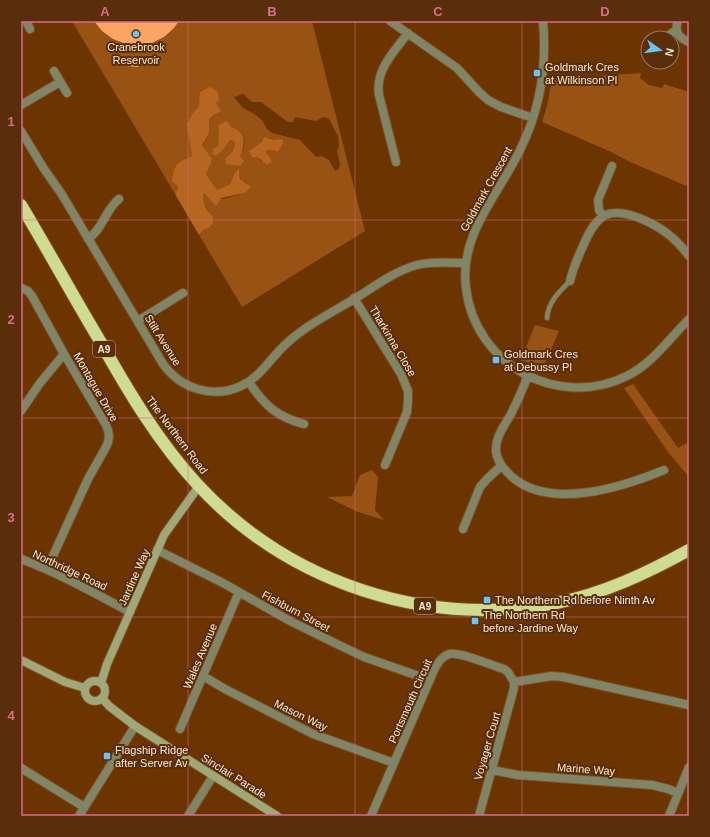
<svg xmlns="http://www.w3.org/2000/svg" width="710" height="837" viewBox="0 0 710 837" font-family="Arial,sans-serif">
<rect width="100%" height="100%" fill="#6b3400"/>
<!-- green -->
<path fill="#985214" fill-rule="evenodd" d="M72 21H312L365 231 242 307 199 235 203 229 209 228C209 224 210 219 209 215 208 207 201 203 204 193L211 200 227 198 245 193 247 183C241 182 240 180 240 174L235 172 230 184 217 190 206 174 211 164 212 158 202 147 209 133V119L215 114 200 99 199 106 193 113 192 156 185 159 177 185 178 188 175 194ZM243 94 252 102H261L288 122H293L295 117 316 121 323 117 329 119 338 136 339 147 337 151 340 163 339 169 335 171 329 160 322 156 316 157 300 140 272 133 267 129 262 120 253 113 243 108 234 97ZM219 125C234 127 249 130 243 150 242 152 240 154 240 156 239 159 240 163 240 166L226 163 235 149V142L230 140 228 142 213 149 218 146ZM269 138 274 140 278 139 283 144 278 152 272 150H267L262 162 257 157V146Z
M641 73 640 78 649 85 662 88 664 84 689 92V187L630 162 609 151 542 122 547 106 552 79Z
M535 325 559 331 542 370 521 359Z
M633 384 678 448 689 442V477L668 452 624 388Z
M372 470 378 477 375 510 384 520 358 512 327 497 352 496 360 475Z"/>
<!-- forest -->
<path fill="#b66621" d="M210 87 218 92 219 100 216 103 221 111 215 114 209 119V133L202 146 212 158 211 164 206 174 217 190 230 184 235 172 239 169 240 179 251 187 245 193 221 198 216 206 204 193C202 202 206 211 213 216V223L209 228 203 230 199 235 175 194 178 188 177 185 172 181C174 165 177 162 192 156L187 124 193 113 199 106 200 92Z
M227 121 231 127C246 131 246 143 240 156L244 161 240 166 226 164 225 158C232 154 235 150 235 142L230 140 222 151 215 156 212 154 213 149 218 146 219 125Z
M264 137 274 140 278 139 283 140V144L278 152 272 150H267L266 153 269 156 272 162 267 165 257 157H252L249 151 262 142Z"/>
<!-- building -->
<path fill="#fba565" d="M94 21H179L174 28 164 37 152 43 139 45 126 44 113 39 102 31Z
M129 60 139 61 138 67 128 66Z"/>
<g fill="none" stroke-linecap="round" stroke-linejoin="round">
<defs>
<path id="lane" d="M547 318C548 302 560 291 570 281"/>
<path id="street" d="M26 21 30 29
M390 21 457 68 479 92 488 100 501 107 533 118
M543 21C547 66 540 110 520 150 498 196 459 234 466 288 475 365 558 410 627 376 653 363 669 339 689 319
M678 21C674 32 679 38 689 42
M667 38 669 35 676 30
M657 63V62
M54 71 67 93
M21 105 60 82
M21 131 44 169 61 193 163 364C181 389 213 399 241 386 261 377 271 357 287 343 308 324 333 312 356 298 375 286 395 271 417 265 433 261 449 263 466 263
M396 162 379 95C375 70 394 52 408 33
M603 216 599 210 598 200 612 166
M88 239C103 229 105 210 119 199
M570 281C573 268 578 257 583 246 597 213 609 205 644 220 664 229 676 239 689 256
M21 288 28 291 32 296 64 354 106 425C110 433 110 440 106 447L88 479 47 569
M354 298 401 374 408 391V401L407 412 385 465
M138 321 183 293
M528 376C523 388 518 400 512 412 506 424 495 436 496 451 497 462 504 469 511 476 549 511 623 487 664 470
M249 382C264 405 277 417 304 424
M21 411 40 383 64 354
M463 529 480 487 487 479 501 466
M157 550 223 583 290 621 343 647 364 657 430 680
M21 559C59 573 94 593 130 612
M203 676 225 689 313 734 394 763
M180 729 239 592
M21 768 84 807
M492 770 518 775 652 785 668 789 678 793
M79 816 135 726
M188 816 213 776
M371 816 434 670C438 663 441 657 449 654 458 651 493 666 504 669L508 672 514 682 552 676 563 677 689 705
M479 816 514 688V682
M669 816 689 767"/>
<path id="secondary" d="M21 660 65 682 85 688
M85 691a10 10 0 1 1 20 0a10 10 0 1 1-20 0Z
M101 683 107 664 164 535 199 486
M102 698 109 706 135 726 277 816"/>
<path id="highway" d="M21 205C48 250 73 296 100 341 128 391 159 443 198 485 289 583 425 628 556 603 603 594 647 573 689 550"/>
</defs>
<!-- lane casing -->
<use href="#lane" stroke="#825123" stroke-width="6"/>
<!-- street casing -->
<use href="#street" stroke="#825123" stroke-width="10"/>
<!-- secondary casing -->
<use href="#secondary" stroke="#825123" stroke-width="10"/>
<!-- highway casing -->
<use href="#highway" stroke="#825123" stroke-width="14"/>
<!-- lane -->
<use href="#lane" stroke="#808567" stroke-width="4.5"/>
<!-- street -->
<use href="#street" stroke="#808567" stroke-width="8"/>
<!-- secondary -->
<use href="#secondary" stroke="#a0a879" stroke-width="8"/>
<!-- highway -->
<use href="#highway" stroke="#cfdb91" stroke-width="12"/>
</g>
<!-- grid -->
<path fill="none" stroke="#d96b8d" stroke-width="1" stroke-opacity="0.55" d="M188 21V816M355 21V816M522 21V816M21 220H689M21 418H689M21 617H689"/>
<!-- markers -->
<g fill="#6ec2f3" stroke="#592e0a" stroke-width="1.5">
<circle cx="136" cy="34" r="4"/>
<rect x="533" y="69" width="8" height="8" rx="2"/>
<rect x="492" y="356" width="8" height="8" rx="2"/>
<rect x="483" y="596" width="8" height="8" rx="2"/>
<rect x="471" y="617" width="8" height="8" rx="2"/>
<rect x="103" y="752" width="8" height="8" rx="2"/>
</g>
<g text-anchor="middle" dominant-baseline="central" stroke-width="4" stroke-linejoin="round" paint-order="stroke">
<!-- shield labels -->
<g fill="#592e0a" stroke="#cab09b" stroke-width="1">
<rect x="93" y="341" width="22" height="16" rx="3"/>
<rect x="414" y="598" width="22" height="16" rx="3"/>
</g>
<g font-size="10" font-weight="bold" fill="#fbe7d9">
<text x="104" y="349">A9</text>
<text x="425" y="606">A9</text>
</g>
<!-- poi labels -->
<g font-size="11" fill="#fbe7d9" stroke="#592e0a" text-anchor="start">
<text x="136" y="47" text-anchor="middle">Cranebrook<tspan x="136" dy="13">Reservoir</tspan></text>
<text x="545" y="67">Goldmark Cres<tspan x="545" dy="13">at Wilkinson Pl</tspan></text>
<text x="504" y="354">Goldmark Cres<tspan x="504" dy="13">at Debussy Pl</tspan></text>
<text x="495" y="600">The Northern Rd before Ninth Av</text>
<text x="483" y="615">The Northern Rd<tspan x="483" dy="13">before Jardine Way</tspan></text>
<text x="115" y="750">Flagship Ridge<tspan x="115" dy="13">after Server Av</tspan></text>
</g>
<!-- street labels -->
<g font-size="11" fill="#fbe7d9" stroke="#592e0a">
<text transform="translate(486 189) rotate(-61)">Goldmark Crescent</text>
<text transform="translate(163 340) rotate(58)">Stilt Avenue</text>
<text transform="translate(393 341) rotate(59)">Tharkinna Close</text>
<text transform="translate(96 387) rotate(60)">Montague Drive</text>
<text transform="translate(177 435) rotate(53)">The Northern Road</text>
<text transform="translate(70 570) rotate(25)">Northridge Road</text>
<text transform="translate(134 577) rotate(-66)">Jardine Way</text>
<text transform="translate(296 611) rotate(28)">Fishburn Street</text>
<text transform="translate(200 656) rotate(-67)">Wales Avenue</text>
<text transform="translate(410 701) rotate(-66)">Portsmouth Circuit</text>
<text transform="translate(301 715) rotate(26)">Mason Way</text>
<text transform="translate(487 746) rotate(-74)">Voyager Court</text>
<text transform="translate(586 769) rotate(4)">Marine Way</text>
<text transform="translate(234 776) rotate(32)">Sinclair Parade</text>
</g>
</g>
<!-- border -->
<rect width="710" height="837" fill="none" stroke="#592e0a" stroke-width="44"/>
<!-- north arrow -->
<g transform="translate(660 50) rotate(104)"><circle r="19" fill="#592e0a" stroke="#9a785d"/>
<path d="M0-3L7 15L0 10L-7 15Z" fill="#6ec2f3"/>
<text y="-6" font-size="11" font-weight="bold" text-anchor="middle" fill="#fbe7d9">N</text>
</g>
<rect x="22" y="22" width="666" height="793" fill="none" stroke="#d96b8d" stroke-width="1.5"/>
<g font-size="13" text-anchor="middle" font-weight="bold" fill="#d96b8d">
<text x="105" y="16">A</text>
<text x="272" y="16">B</text>
<text x="438" y="16">C</text>
<text x="605" y="16">D</text>
<text x="11" y="126">1</text>
<text x="11" y="324">2</text>
<text x="11" y="522">3</text>
<text x="11" y="720">4</text>
</g>
</svg>
